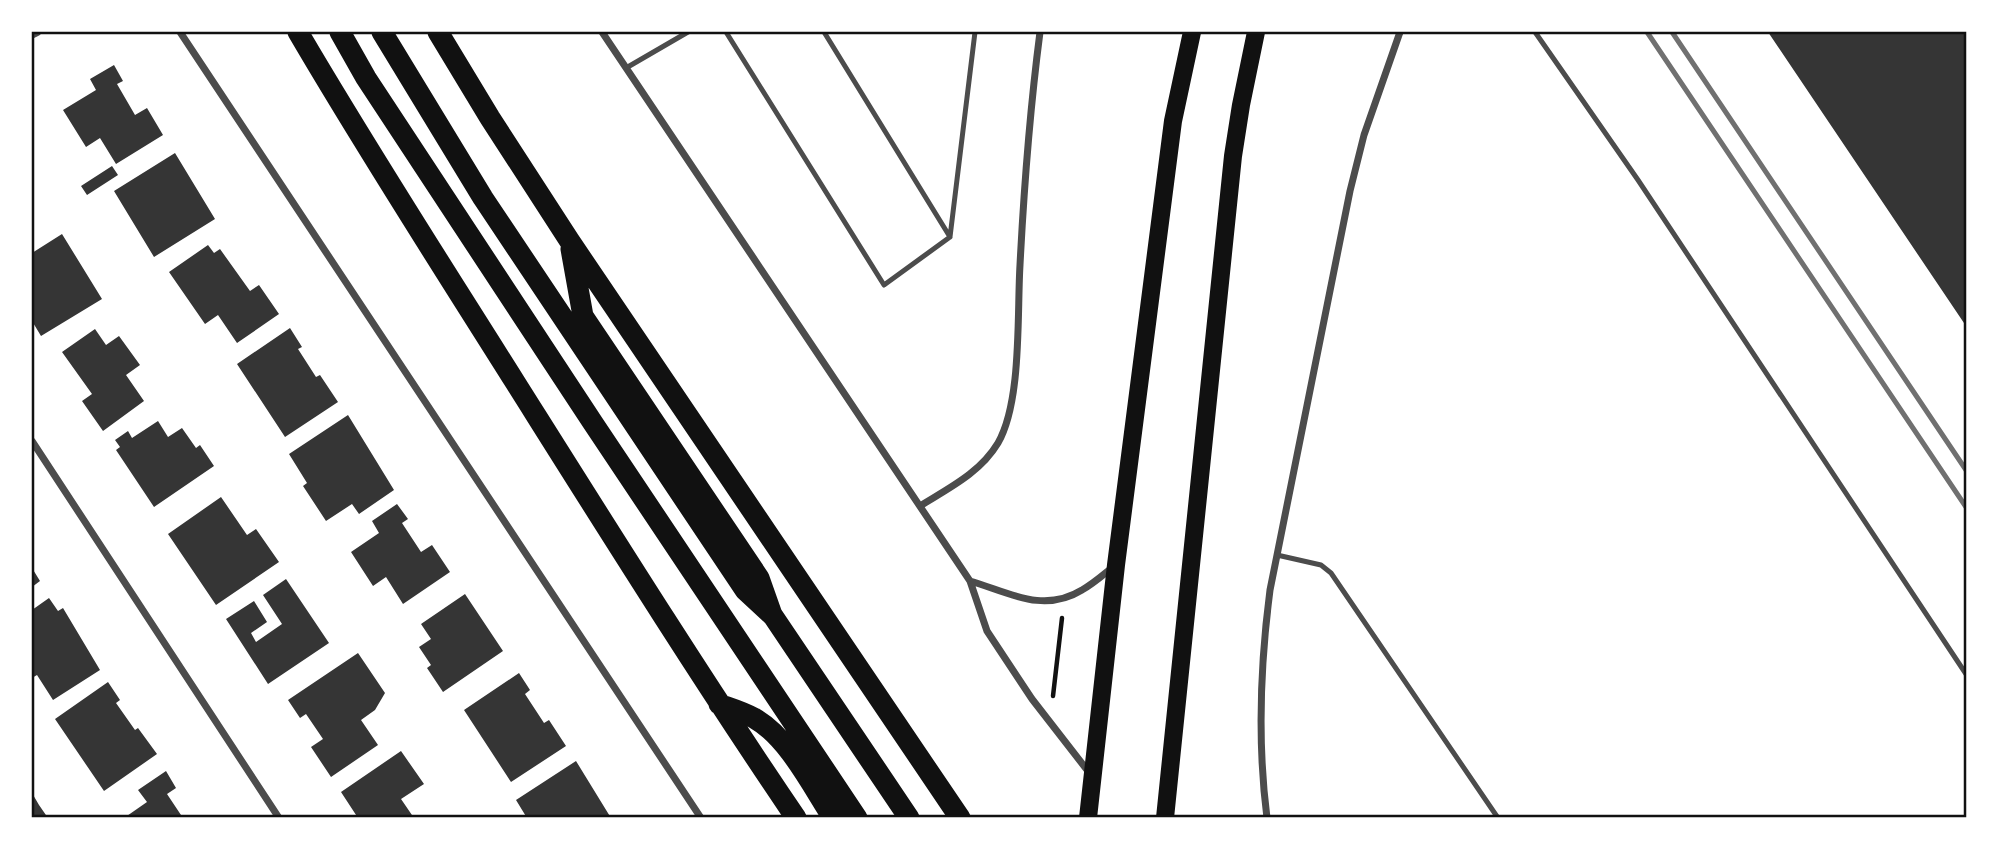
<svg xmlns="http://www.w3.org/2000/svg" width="1998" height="849" viewBox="0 0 1998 849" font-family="Barlow,sans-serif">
<rect width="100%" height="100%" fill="#fff"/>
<!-- building -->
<path fill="#353535" d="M1768 32H1966V326Z
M114 65 123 81 117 84 135 115 147 108 163 135 116 164 100 138 86 147 63 110 96 90 90 79Z
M175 153 215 219 154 257 114 191Z
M112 166 118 175 87 195 81 186Z
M62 234 102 299 41 336 32 321V253Z
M208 245 214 253 220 249 250 291 259 285 279 314 237 343 218 315 205 324 169 272Z
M290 328 302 347 298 349 316 377 320 375 338 402 285 437 237 364Z
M95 329 106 345 119 336 140 365 126 375 144 401 103 431 82 401 92 394 62 352Z
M348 415 394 490 359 514 352 504 326 521 303 486 307 483 289 454Z
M158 421 168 437 182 428 196 448 200 445 214 466 154 507 116 450 120 447 115 440 128 431 132 438Z
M221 497 247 535 256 529 279 562 216 605 168 534Z
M397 504 408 519 402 523 421 552 432 545 450 572 403 604 386 577 373 586 351 552 379 533 372 521Z
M32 568 40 581 32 587Z
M286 579 329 643 268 684 226 619 254 601 267 622 251 633 256 642 282 624 263 595Z
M465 594 503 651 443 692 427 668 431 665 419 647 431 639 421 624Z
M49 598 58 611 63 608 100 670 53 700 37 675 32 678V610Z
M358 653 385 693 375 710 361 720 378 745 331 777 311 747 323 739 306 714 300 718 288 700Z
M519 673 530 690 525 694 544 723 549 720 566 746 511 782 464 710Z
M108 682 120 700 116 703 135 730 138 728 157 754 104 791 55 719Z
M401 751 424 784 401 799 414 818H358L341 792Z
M576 761 611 818H527L516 800Z
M166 771 176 788 167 794 183 818H124L147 802 138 790Z
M32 793 39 805 48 818H32Z"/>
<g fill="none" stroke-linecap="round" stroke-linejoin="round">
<!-- path -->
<path stroke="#111" stroke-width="4.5" d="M1053 696 1062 618"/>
<!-- service -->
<path stroke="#4c4c4c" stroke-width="5" d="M726 32 884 285 950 237 975 32
M824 32 950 237
M1535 32 1638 180 1966 674
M626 68 688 32
M1277 555 1321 565 1331 573 1498 818"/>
<!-- minor -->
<path stroke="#4c4c4c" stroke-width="7" d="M180 32 701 818
M602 32 970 581 987 631 1032 699 1091 775
M32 35 38 32
M32 441 279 818
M920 506C949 488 980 473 998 443 1022 401 1017 314 1020 265 1024 187 1030 109 1040 32
M970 581C1008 592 1043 614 1082 590 1093 584 1103 575 1113 567
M1267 818C1257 740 1260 667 1270 590L1350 191 1364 135 1400 32"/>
<!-- primary -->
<path stroke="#111" stroke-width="18" d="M1088 818 1116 565 1173 121 1192 32
M1165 818 1233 156 1241 105 1256 32"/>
<!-- motorway -->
<path stroke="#111" stroke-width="21" d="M298 32C367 150 442 266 515 382 607 528 699 675 796 818
M340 32 366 78 593 423 857 818
M382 32 483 198 745 590 773 616 909 818
M438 32 490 118 569 240 960 818
M571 249 583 316 759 578 771 612
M719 704C730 708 744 712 754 718 788 737 812 786 833 818"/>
<!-- rail -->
<path stroke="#707070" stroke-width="5" d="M1647 32 1966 507
M1672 32 1966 470"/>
</g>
<!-- border -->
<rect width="1998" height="849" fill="none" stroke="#ffffff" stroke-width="66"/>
<rect x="33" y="33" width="1932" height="783" fill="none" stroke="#111" stroke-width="2.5"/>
</svg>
